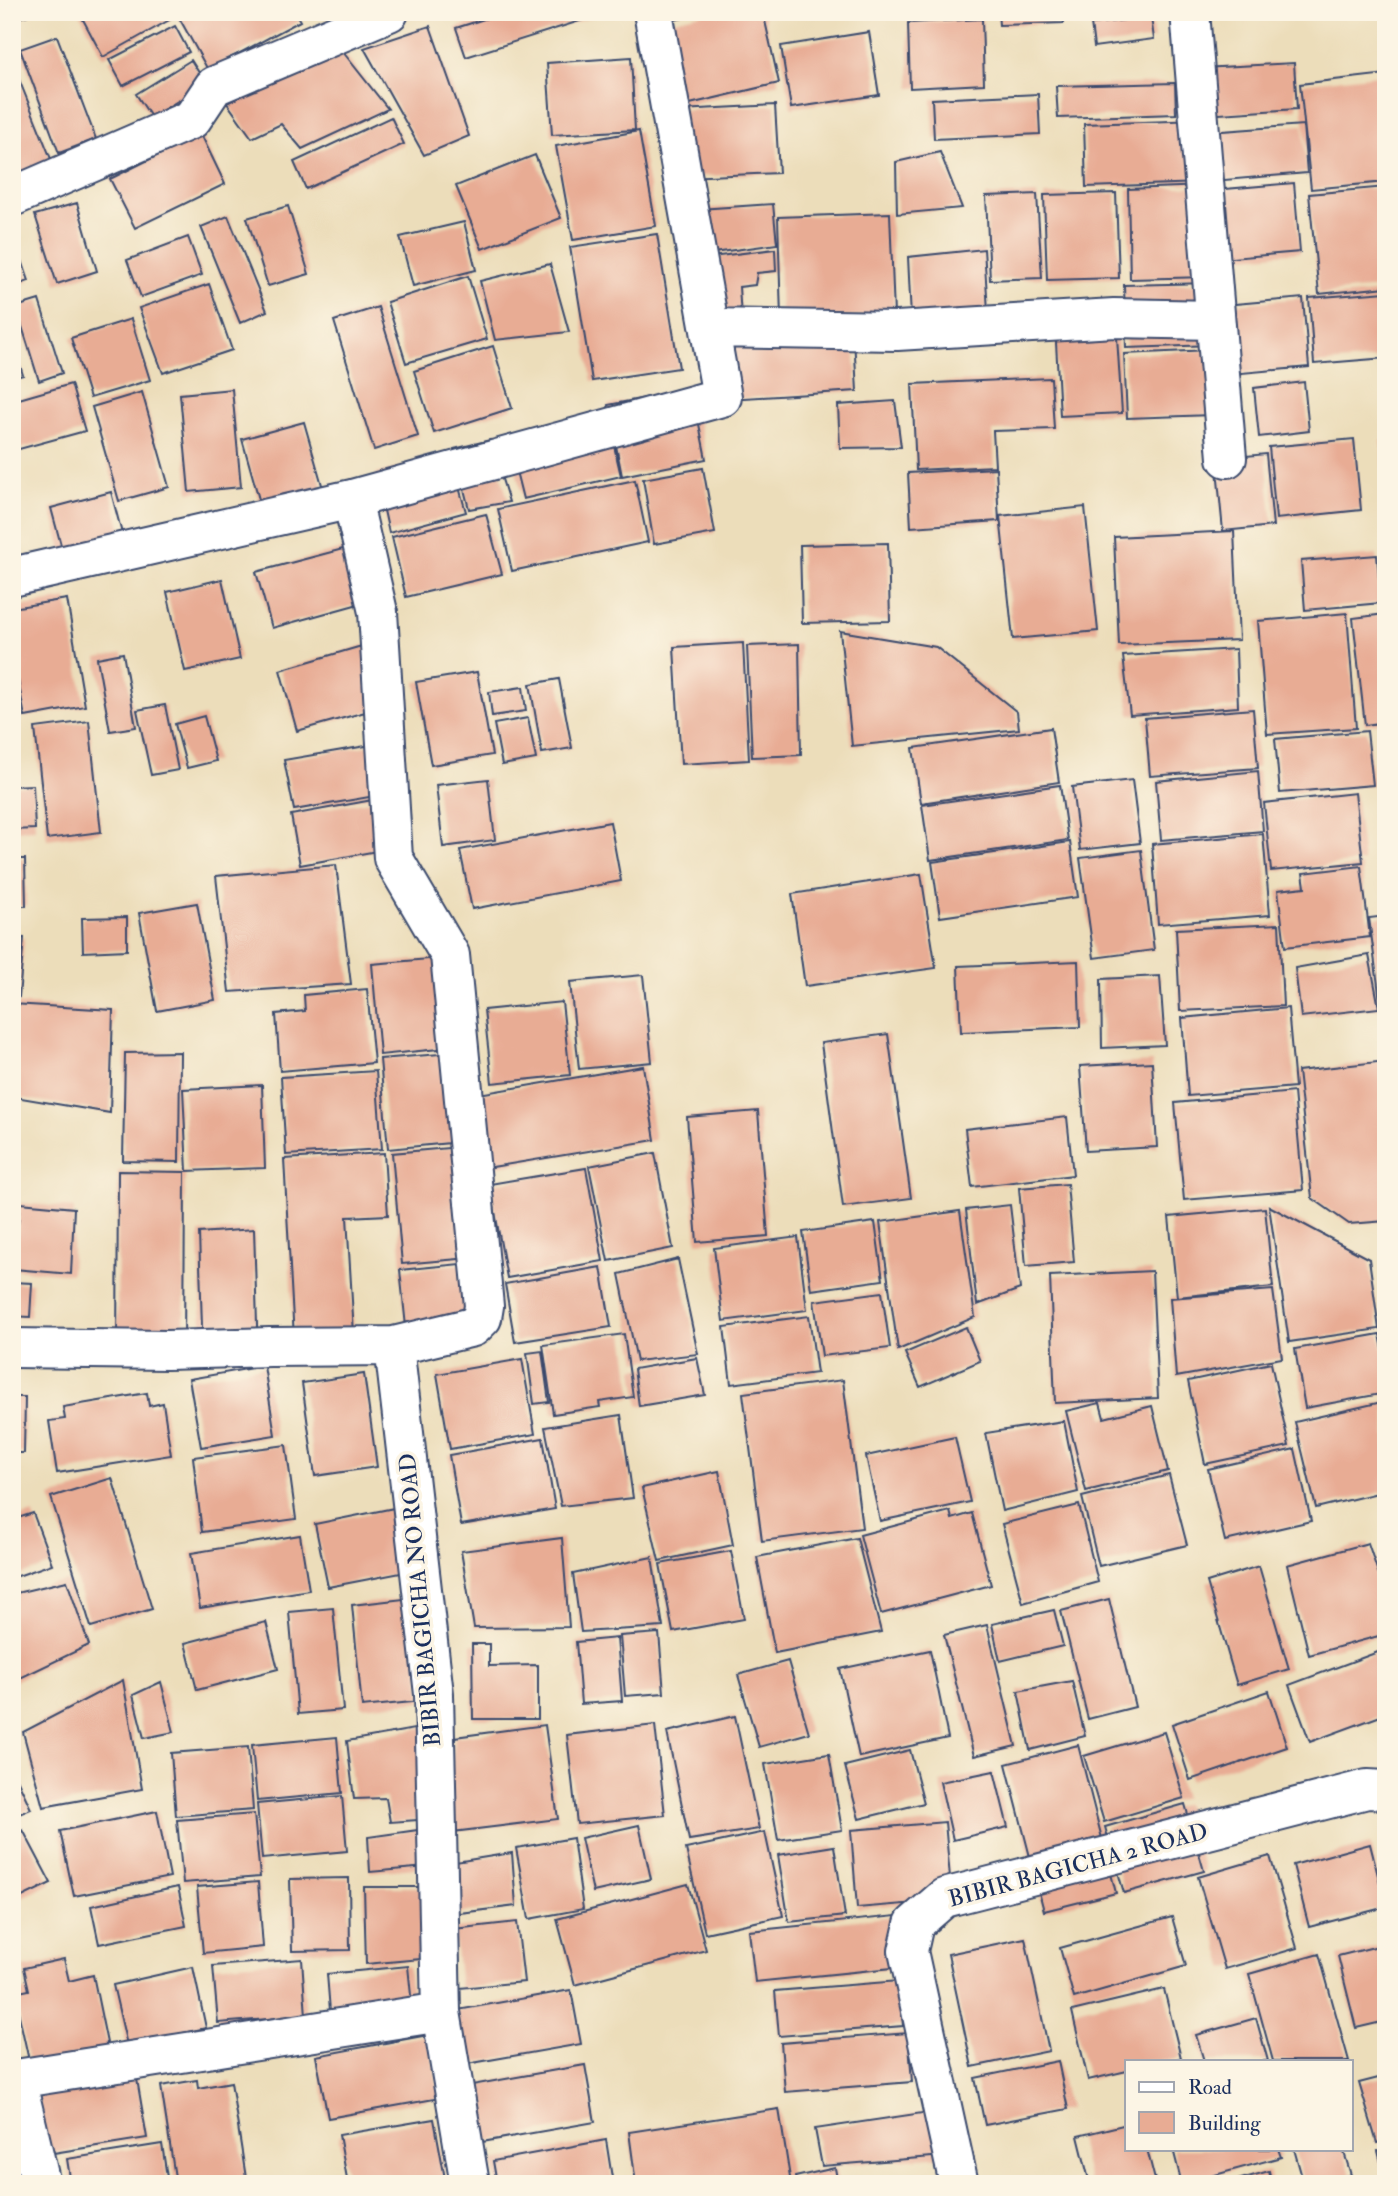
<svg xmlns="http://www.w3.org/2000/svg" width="1398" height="2196" viewBox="0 0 1398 2196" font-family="'IM FELL Double Pica',serif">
<rect width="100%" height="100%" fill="#fcf5e5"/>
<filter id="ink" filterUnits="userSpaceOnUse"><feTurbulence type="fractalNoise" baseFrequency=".0143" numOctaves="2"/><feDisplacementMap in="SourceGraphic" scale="14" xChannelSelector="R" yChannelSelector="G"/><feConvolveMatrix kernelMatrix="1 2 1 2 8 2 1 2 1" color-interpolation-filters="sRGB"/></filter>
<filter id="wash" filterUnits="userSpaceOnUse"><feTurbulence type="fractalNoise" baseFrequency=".00686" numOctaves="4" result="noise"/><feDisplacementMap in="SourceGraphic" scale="28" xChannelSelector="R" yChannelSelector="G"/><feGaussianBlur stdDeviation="1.57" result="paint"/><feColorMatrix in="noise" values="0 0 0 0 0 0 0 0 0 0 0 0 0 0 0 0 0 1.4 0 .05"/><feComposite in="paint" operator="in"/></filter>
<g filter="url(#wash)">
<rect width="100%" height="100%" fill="#ecddba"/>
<g id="blocks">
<!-- building -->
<path fill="#e8ac94" d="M12 12H35V13L12 20Z
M79 12H169L173 18 103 57Z
M180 12H295L300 21 208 70 177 14Z
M506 12H605V13L466 57 456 28Z
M708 12H763L779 83 677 107 658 24Z
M998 12H1063L1064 23 999 25Z
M1086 12H1125V14L1087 19Z
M1151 17 1154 39 1094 47 1091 24Z
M982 19 984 84 910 88 908 23Z
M175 26 189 52 123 86 109 60Z
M430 26 469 136 424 155 364 48Z
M869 32 879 95 791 108 781 46Z
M57 36 96 139 59 153 20 49Z
M339 47 388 109 302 149 281 124 252 138 227 103Z
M631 57 635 130 552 135 547 63Z
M191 60 206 84 151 117 136 94Z
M12 62 53 164 12 180Z
M1294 63 1297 109 1204 115 1202 68Z
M1386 74V182L1311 189 1300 84Z
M1175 83 1176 114 1058 118 1056 86Z
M1038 94 1040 134 934 139 932 99Z
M775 105 779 173 684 177 680 110Z
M391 117 404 144 306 189 294 162Z
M1200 120 1202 183 1086 187 1084 124Z
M1303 125 1307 173 1213 181 1209 132Z
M639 131 656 226 573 240 556 146Z
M201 134 225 184 135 228 110 179Z
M940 152 962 208 897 214 896 162Z
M535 155 561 218 482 249 456 186Z
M1294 183 1300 252 1221 259 1214 190Z
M1204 186 1207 277 1130 279 1128 189Z
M1386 187V287L1319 294 1309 194Z
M1116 193 1119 278 1047 280 1044 195Z
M1037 194 1042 278 990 280 986 196Z
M77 203 97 271 57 284 35 215Z
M773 204 777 244 691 256 685 210Z
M288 206 309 274 268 286 247 218Z
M890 213 894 315 781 318 778 217Z
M228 216 267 311 240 323 201 227Z
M464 222 476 270 413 286 400 237Z
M12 231 29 281 12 287Z
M657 234 679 368 592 381 570 247Z
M188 237 202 275 141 297 127 260Z
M775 249 776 271 757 273 755 285 739 287 741 317 703 319 695 259Z
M984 249 988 311 911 318 908 257Z
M550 264 569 332 495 340 480 281Z
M468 276 487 339 406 363 387 302Z
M1211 283 1213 345 1126 348 1124 285Z
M209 284 232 350 163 373 139 308Z
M1386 292V358L1314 364 1309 298Z
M1303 298 1309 367 1231 374 1224 305Z
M39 300 62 373 39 381 16 307Z
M378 307 418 436 374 450 334 321Z
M131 319 150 380 90 398 71 338Z
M1116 322 1122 413 1060 416 1055 324Z
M854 338 857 391 728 399 724 346Z
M12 340 23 375 12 378Z
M493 346 512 408 434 433 414 371Z
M1210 350 1212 415 1127 418 1124 354Z
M1051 378 1054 429 993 431 995 466 916 470 912 384Z
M1304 382 1309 431 1259 437 1254 388Z
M71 384 85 431 12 451V401Z
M232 389 241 487 189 492 180 394Z
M692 389 706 459 622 476 608 405Z
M142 392 169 487 119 501 92 407Z
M895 401 901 447 840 448 838 405Z
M607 416 621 476 523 499 508 439Z
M304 422 324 492 262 510 242 439Z
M1354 439 1361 510 1276 519 1269 447Z
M490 440 509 502 469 509 454 449Z
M1386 440V473H1384L1381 441Z
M1266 454 1273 526 1223 531 1216 459Z
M450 455 466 512 389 533 376 474Z
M703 468 715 533 654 544 643 479Z
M996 468 999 521 911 527 908 473Z
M635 480 648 542 512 571 498 509Z
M111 492 125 545 65 560 51 508Z
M1085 507 1098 631 1013 639 1000 516Z
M486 514 502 574 406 597 392 537Z
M1234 531 1239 640 1119 645 1114 537Z
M888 543 890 621 802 623 800 545Z
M358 545 373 600 272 628 256 572Z
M1377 555 1381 603 1305 610 1301 561Z
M222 579 240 659 185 671 167 592Z
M67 599 85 706 25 717 12 648V608Z
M1347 613 1356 728 1267 734 1258 621Z
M1386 614V722L1365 725 1353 618Z
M840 631 936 647 1017 712 1019 729 852 746Z
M743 643 749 760 681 764 674 647Z
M799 644 801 755 752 757 747 646Z
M365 645 383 707 297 731 280 670Z
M1236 649 1238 707 1130 715 1123 656Z
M123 653 136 727 110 731 97 658Z
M477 672 492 755 431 765 416 682Z
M559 679 572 748 542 753 530 684Z
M523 687 526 711 492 716 489 692Z
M165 705 178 770 151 775 137 710Z
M1253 709 1258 768 1150 776 1145 718Z
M204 716 216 761 187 768 175 724Z
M528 718 536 759 502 765 494 724Z
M89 721 101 832 47 839 35 728Z
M1051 728 1059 782 921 803 913 748Z
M1367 731 1373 785 1280 793 1275 739Z
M372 745 381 795 294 810 284 760Z
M1258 771 1263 831 1161 840 1156 781Z
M488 779 495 840 443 847 436 785Z
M1132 780 1140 843 1080 850 1072 787Z
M33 785 35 829 12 830V786Z
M1060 785 1068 840 930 860 922 805Z
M1355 793 1363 862 1271 871 1264 803Z
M378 799 388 849 300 865 291 815Z
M610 822 621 881 472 909 460 850Z
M1263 834 1270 915 1158 924 1152 844Z
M1070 842 1078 897 940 917 932 862Z
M1141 850 1154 950 1094 958 1080 858Z
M12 859H25L26 906H12Z
M336 865 351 984 229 992 216 876Z
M1361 866 1370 937 1285 947 1278 890 1305 887 1303 873Z
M921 874 936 968 805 986 792 894Z
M197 903 215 1000 157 1011 139 913Z
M1386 916V1022L1383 1023 1369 918Z
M127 917V950L83 952 82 918Z
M1279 924 1283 1006 1180 1011 1176 929Z
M12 937 24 938 19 997 12 996Z
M1369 955 1379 1008 1301 1017 1295 968Z
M440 958 448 1048 380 1055 372 964Z
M1078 961 1080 1027 961 1032 958 966Z
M643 975 652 1062 579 1069 570 982Z
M1160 976 1165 1045 1102 1048 1101 979Z
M367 989 374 1063 280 1071 276 1014 305 1011 304 995Z
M562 1002 570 1075 492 1083 484 1010Z
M12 1004 113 1010 110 1113 15 1097Z
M1288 1008 1295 1087 1188 1096 1182 1018Z
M888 1034 911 1198 843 1207 821 1043Z
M180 1052 179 1162 123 1161 125 1053Z
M452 1053 460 1142 388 1149 380 1059Z
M1386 1061V1221L1349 1224 1312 1198 1298 1071Z
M1152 1062 1157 1147 1086 1151 1080 1066Z
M643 1066 655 1140 486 1168 473 1095Z
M376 1071 382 1149 286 1155 281 1077Z
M262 1085 265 1168 187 1171 183 1089Z
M1294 1092 1303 1190 1184 1200 1175 1103Z
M758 1111 768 1236 697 1242 687 1117Z
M1067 1117 1073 1175 972 1187 965 1129Z
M460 1147 470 1258 402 1264 392 1153Z
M384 1153 388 1215 347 1217 354 1334 294 1338 284 1159Z
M655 1153 673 1248 608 1261 589 1166Z
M586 1168 603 1261 507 1278 490 1184Z
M118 1171 185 1172 184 1356 117 1355Z
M1067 1184 1074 1262 1026 1266 1019 1188Z
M20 1203 74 1208 71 1274 14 1269Z
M1010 1205 1020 1289 977 1305 966 1210Z
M1269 1206 1369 1259 1379 1329 1289 1342Z
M1265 1208 1273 1287 1177 1297 1169 1217Z
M960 1211 975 1317 898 1350 880 1222Z
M875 1222 883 1280 811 1290 803 1232Z
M254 1229 258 1356 203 1358 199 1233Z
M798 1237 807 1310 723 1321 714 1248Z
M678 1259 698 1354 637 1361 619 1274Z
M470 1263 476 1329 407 1336 400 1270Z
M601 1267 611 1327 515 1342 505 1284Z
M1152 1271 1158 1398 1055 1403 1050 1276Z
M12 1282 32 1283 30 1317 12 1316Z
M1273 1290 1282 1358 1176 1377 1170 1298Z
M882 1292 890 1348 822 1356 814 1301Z
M809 1316 817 1373 731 1384 724 1327Z
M966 1327 980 1361 920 1387 905 1353Z
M624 1334 633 1397 599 1402 600 1407 553 1414 543 1345Z
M1380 1334 1386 1365V1393L1305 1408 1295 1349Z
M542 1351 549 1402 534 1404 527 1353Z
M697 1358 705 1395 639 1406 634 1369Z
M522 1359 535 1434 450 1449 437 1374Z
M1271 1363 1289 1446 1205 1464 1188 1381Z
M264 1366 275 1435 201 1447 189 1379Z
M364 1374 377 1467 315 1476 302 1383Z
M843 1380 862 1528 762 1541 743 1393Z
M147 1393 149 1406 163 1403 171 1455 57 1473 49 1421 65 1419 63 1407Z
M12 1397H25L24 1453H12Z
M1386 1401V1491L1316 1508 1295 1422Z
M1100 1403 1104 1418 1152 1406 1168 1471 1086 1491 1066 1411Z
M621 1415 633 1498 561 1506 545 1427Z
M1064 1421 1078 1492 1002 1511 986 1433Z
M955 1437 970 1502 880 1521 866 1456Z
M543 1438 555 1509 461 1525 449 1455Z
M286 1445 296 1519 202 1532 193 1457Z
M1295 1449 1311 1521 1225 1541 1208 1469Z
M719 1471 733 1545 659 1561 642 1488Z
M1169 1475 1187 1545 1099 1566 1082 1497Z
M112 1478 152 1609 91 1627 51 1497Z
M1079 1505 1098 1582 1023 1603 1002 1524Z
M394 1508 406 1572 328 1587 315 1524Z
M950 1511 952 1519 972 1513 991 1585 881 1614 860 1535Z
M33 1513 52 1564 12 1578V1520Z
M300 1535 309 1590 200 1608 191 1553Z
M562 1538 569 1627 474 1628 461 1551Z
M857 1538 881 1632 775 1653 757 1557Z
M1368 1543 1386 1596V1634L1309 1655 1287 1565Z
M731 1551 744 1619 673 1632 660 1564Z
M652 1557 663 1627 581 1632 573 1574Z
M1259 1566 1289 1669 1237 1685 1207 1582Z
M67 1581 89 1645 12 1682V1594Z
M412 1598 422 1701 362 1707 352 1605Z
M1109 1599 1135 1707 1088 1719 1061 1611Z
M333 1608 343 1710 298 1714 289 1612Z
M1054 1610 1063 1646 1000 1661 992 1624Z
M266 1622 278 1669 197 1690 185 1643Z
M987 1625 1016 1746 974 1756 944 1635Z
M659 1633 664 1693 625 1696 620 1636Z
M617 1638 622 1701 581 1704 576 1642Z
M472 1644H489V1666L538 1665V1719H473Z
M1386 1649V1714L1310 1742 1289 1685Z
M930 1650 948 1738 859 1757 840 1669Z
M788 1661 809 1733 759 1747 738 1675Z
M123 1680 142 1789 43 1807 23 1732Z
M1072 1681 1085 1736 1030 1750 1018 1691Z
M161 1682 174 1732 144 1738 133 1695Z
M1269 1691 1287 1747 1190 1780 1172 1724Z
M735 1716 759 1829 689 1840 667 1732Z
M545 1725 558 1819 444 1833 455 1737Z
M655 1725 665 1815 577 1824 567 1735Z
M426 1727 432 1819 390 1822 386 1798 354 1799 347 1741Z
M1164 1732 1184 1798 1104 1822 1084 1756Z
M337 1737 342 1793 257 1801 252 1745Z
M1078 1745 1116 1893 1044 1911 1006 1764Z
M248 1747 253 1810 176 1816 171 1753Z
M910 1750 924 1803 859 1819 845 1766Z
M829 1754 842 1830 778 1840 765 1764Z
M12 1768 31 1809 12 1817Z
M994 1771 1008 1827 953 1840 940 1782Z
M342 1796 347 1851 262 1859 257 1804Z
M1185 1804 1204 1871 1124 1893 1105 1827Z
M157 1811 170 1877 74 1896 60 1831Z
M254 1814 260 1877 183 1883 177 1820Z
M945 1822 952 1900 857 1908 851 1830Z
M639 1825 651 1879 593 1892 581 1838Z
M425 1829 427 1867 370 1872 368 1837Z
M23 1830 51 1883 12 1902V1835Z
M765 1832 783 1916 705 1933 686 1849Z
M573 1838 583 1909 529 1919 516 1848Z
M1370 1844 1386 1907 1309 1927 1293 1865Z
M834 1846 845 1916 789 1922 778 1855Z
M512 1853 516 1906 451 1914 449 1863Z
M1270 1856 1297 1948 1225 1969 1198 1877Z
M349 1878 350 1950 292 1951 290 1879Z
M258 1882 263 1947 203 1953 197 1887Z
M688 1884 706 1950 575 1985 557 1919Z
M178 1887 186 1926 99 1944 91 1906Z
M364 1887H430L432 1958 366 1964Z
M896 1916 902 1967 755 1982 749 1931Z
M1172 1917 1186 1966 1074 1998 1060 1948Z
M517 1922 524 1982 460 1988 454 1929Z
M1025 1938 1049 2051 972 2067 948 1954Z
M1386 1944V2021L1356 2028 1338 1956Z
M1319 1954 1349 2061H1273L1249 1974Z
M64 1959 69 1981 93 1975 108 2048 30 2065 14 1993 29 1990 24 1968Z
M302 1959 306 2016 218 2023 213 1966Z
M408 1966 413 2015 332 2035 327 1974Z
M193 1967 206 2028 127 2045 113 1985Z
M899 1981 903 2026 779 2036 775 1991Z
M1164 1989 1181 2058 1167 2061H1127V2071L1088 2080 1072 2011Z
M571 1990 581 2044 461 2065 452 2011Z
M1256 2018 1268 2061H1204L1196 2035Z
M908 2033 912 2082 785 2092 781 2043Z
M428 2035 440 2098 328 2118 316 2056Z
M1058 2061 1068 2109 985 2125 975 2078Z
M585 2065 595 2122 482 2142 472 2085Z
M1386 2076V2141L1377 2143 1359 2083Z
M137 2079 147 2138 47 2154 37 2095Z
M197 2080 198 2088 231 2082 246 2178 224 2182V2184H176L161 2086Z
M779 2109 791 2184H636L629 2132Z
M942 2110 956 2155 822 2166 815 2129Z
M434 2119 446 2184H348L339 2135Z
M1127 2124V2149H1147L1156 2184H1090L1078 2136Z
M12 2135 32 2174 12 2180Z
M606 2140 613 2184H497L493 2161Z
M162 2144 168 2184H71L67 2159Z
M1173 2149H1278L1281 2157 1182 2184Z
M1294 2149H1343L1351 2175 1317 2184H1304Z
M1386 2149V2178H1385L1378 2151Z
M835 2168 838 2184H797L795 2177Z
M1269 2171 1272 2184H1228L1227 2183Z"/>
</g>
</g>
<g filter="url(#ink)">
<use href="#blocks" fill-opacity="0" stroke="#3a496c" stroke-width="2"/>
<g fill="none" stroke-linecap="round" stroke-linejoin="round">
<defs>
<path id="minor" d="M1190 12 1227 458
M12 197 192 119 214 86 389 12
M710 328 897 331 1114 318 1215 320
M12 577 352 499 722 397 653 12
M12 1348 167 1350 270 1347 394 1346
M441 2012 470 2184
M41 2184 16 2079 441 2012 434 1694 394 1346 473 1327 482 1318 484 1306 450 955 393 858 378 612 352 499
M959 2184 908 1951 914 1924 944 1898 1367 1789 1386 1790"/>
</defs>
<!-- minor casing -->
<use href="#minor" stroke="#3a496c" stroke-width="42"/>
<!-- minor -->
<use href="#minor" stroke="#fff" stroke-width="38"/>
</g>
</g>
<g text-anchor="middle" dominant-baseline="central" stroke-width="7" stroke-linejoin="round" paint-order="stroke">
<!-- street labels -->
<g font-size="23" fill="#1b2f5e" stroke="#fcf5e5">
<text transform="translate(420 1600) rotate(-95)">BIBIR BAGICHA NO ROAD</text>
<text transform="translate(1078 1865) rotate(-15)">BIBIR BAGICHA 2 ROAD</text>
</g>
</g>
<!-- margin -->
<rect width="1398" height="2196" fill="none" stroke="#fcf5e5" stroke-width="42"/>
<!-- legend -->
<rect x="1125" y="2060" width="228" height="91" fill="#fcf5e5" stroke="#a2a6af" stroke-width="2"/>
<rect x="1139" y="2082" width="35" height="10" fill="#ffffff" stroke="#a2a6af" stroke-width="2"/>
<text x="1188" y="2094" font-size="21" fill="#1b2f5e">Road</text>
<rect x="1139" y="2112" width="35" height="21" fill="#e8ac94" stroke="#a2a6af" stroke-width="2"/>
<text x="1188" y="2130" font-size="21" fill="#1b2f5e">Building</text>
</svg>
